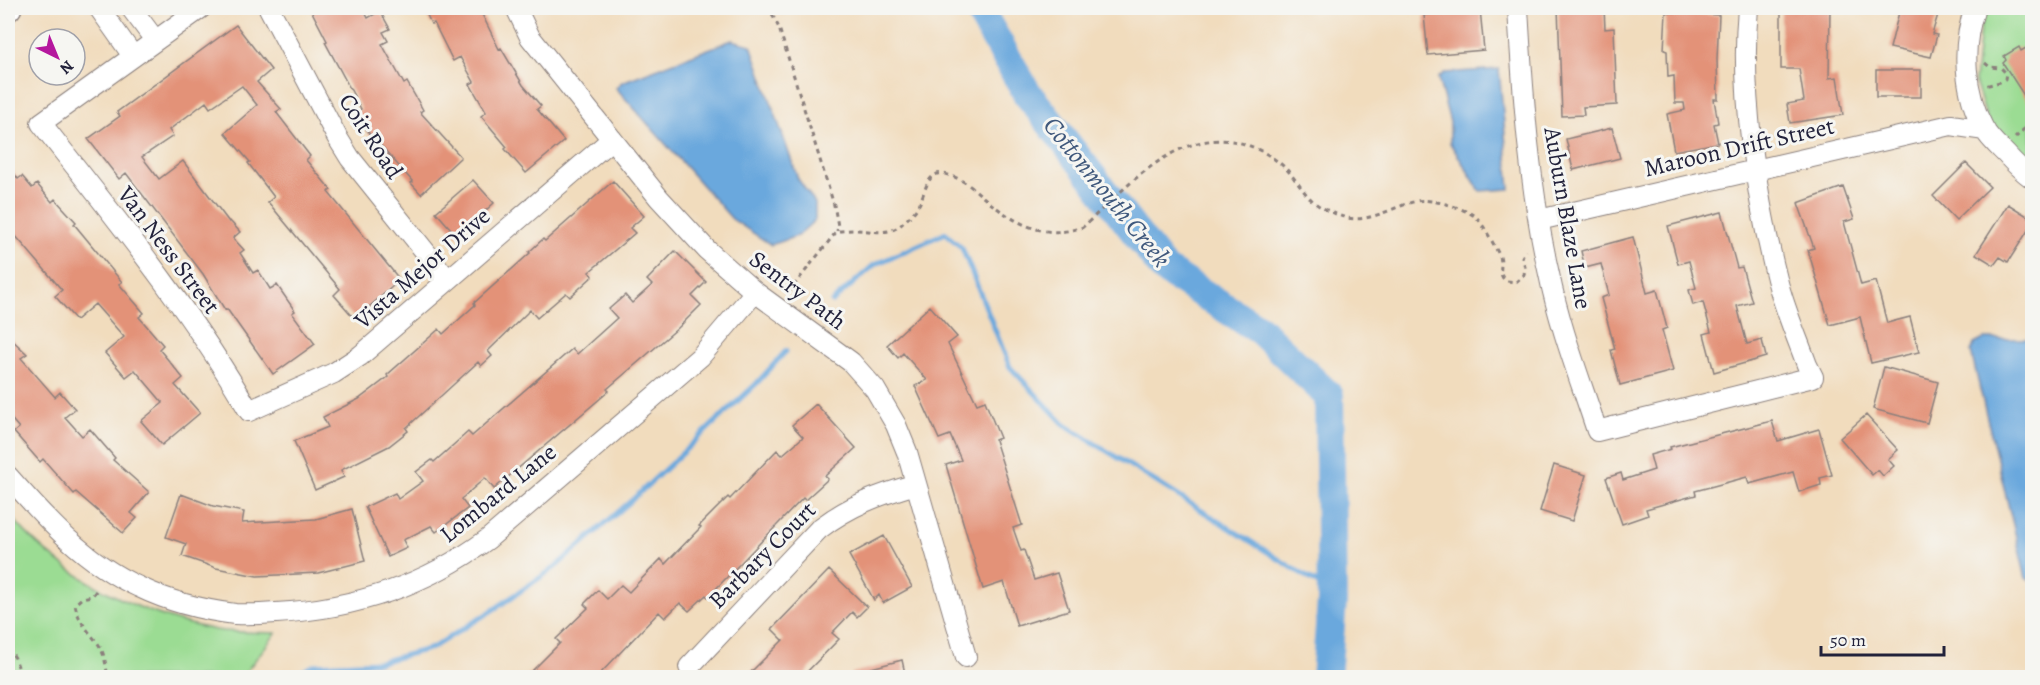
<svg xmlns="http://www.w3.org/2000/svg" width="2040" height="685" viewBox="0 0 2040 685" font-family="Alegreya,serif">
<rect width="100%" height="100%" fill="#f6f6f2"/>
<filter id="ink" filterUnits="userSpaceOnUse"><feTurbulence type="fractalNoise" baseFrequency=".0167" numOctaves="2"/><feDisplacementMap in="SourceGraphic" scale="12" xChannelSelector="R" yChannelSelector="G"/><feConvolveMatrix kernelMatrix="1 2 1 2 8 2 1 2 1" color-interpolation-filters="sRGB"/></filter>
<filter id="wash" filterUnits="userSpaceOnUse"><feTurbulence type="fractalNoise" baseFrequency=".008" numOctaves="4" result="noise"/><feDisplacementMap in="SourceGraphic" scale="24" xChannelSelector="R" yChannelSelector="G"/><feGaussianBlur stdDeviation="1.35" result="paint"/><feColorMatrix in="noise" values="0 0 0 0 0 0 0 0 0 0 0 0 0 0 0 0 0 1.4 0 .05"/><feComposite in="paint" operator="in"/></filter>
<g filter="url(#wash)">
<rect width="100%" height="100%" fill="#f1dcbd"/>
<!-- green -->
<path fill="#9bdc93" stroke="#5e7f67" stroke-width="1.5" d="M1987 8H2032V167L1988 122 1975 82 1980 28Z
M8 512C57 575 139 615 216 630 235 633 257 632 276 633L242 677H8Z"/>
<!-- water -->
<path fill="#6ba8dd" stroke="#46658c" stroke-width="1.5" d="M732 40 751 45 798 179 815 203V220L797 236 771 245 732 219 616 88 622 82Z
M1499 69 1510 189 1480 191 1450 143V122L1438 78 1444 73Z
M1984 339H2032V582L2026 578 1971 352 1974 344Z"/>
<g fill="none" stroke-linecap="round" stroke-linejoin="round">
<!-- stream -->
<path stroke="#6ba8dd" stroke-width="5" d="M832 302 874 265 945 233 962 248 1010 367 1064 424 1331 592
M290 678 315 665 380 662 432 648 496 608 554 568 632 500 756 384 786 351"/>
<!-- river -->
<path stroke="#6ba8dd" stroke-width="30" d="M978 8 1027 93 1164 269 1260 330 1329 396 1332 601 1326 678"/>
</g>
<g id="blocks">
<!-- building -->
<path fill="#e39278" d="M310 8H363L368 18 380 11 390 29 383 32 388 41 382 44 404 84 407 82 423 110 420 112 461 157 421 194 411 183 413 182 375 139 373 140 356 112 361 109 325 42 327 41Z
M424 8H479L499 49 501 48 523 85 541 106 537 109 564 141 526 173 505 149 507 147 481 116 486 112 470 84 474 82 460 57 453 61 434 23 431 24Z
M1558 8H1604L1605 29 1614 28 1617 105 1583 107 1584 115 1562 116Z
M1781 8H1830L1829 78 1837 77 1843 115 1790 123 1787 104 1804 101 1799 69H1781Z
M1900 8H1940L1932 34 1937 35 1931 57 1890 48Z
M1480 9 1484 50 1428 55 1424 15Z
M1666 12 1719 15 1717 59 1718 99H1714L1718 123 1714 124 1718 143 1674 151 1667 114 1685 110 1684 103H1675L1674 76 1668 77 1667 51 1664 50Z
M236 25 271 70 257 82 281 109 276 112 310 156 306 160 331 190 328 192 400 280 355 319 334 295 340 289 268 202 274 197 248 163 250 162 225 133 257 105 242 86 210 108 206 102 169 130 173 136 142 157 159 179 183 161 229 222 230 221 240 232 233 238 244 250 240 253 253 273 258 270 270 289 277 285 295 311 292 313 315 344 273 374 227 309 225 310 203 274 126 173 119 179 88 139 120 116 117 112Z
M2019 47 2021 51 2026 48 2032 54V108L2003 63 2006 60 2004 56Z
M1876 70H1921V97H1876Z
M1612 128 1620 158 1573 170 1566 139Z
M1966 163 1990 187 1956 220 1933 196Z
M8 165 18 179 22 176 32 188 37 184 52 202 55 199 76 222 74 224 122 282 119 284 144 313 139 317 163 345 159 349 183 378 175 385 200 413 162 445 141 421 163 403 135 370 126 377 105 353 124 337 95 304 76 320 55 296 62 290 8 227Z
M473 180 494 203 457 236 436 212Z
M613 181 644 216 630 228 635 233 589 272 593 276 570 297 566 293 537 318 530 310 488 351 492 356 481 366 478 362 406 428 408 431 389 446 341 470 344 477 315 490 294 441 328 427 323 417 359 399 388 377 387 375 439 329 443 334 475 305 474 303 530 253 529 252 543 239 545 241Z
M1843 187 1854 219 1844 222 1861 285 1876 281 1887 323 1910 317 1919 352 1871 363 1860 317 1830 325 1808 250 1814 248 1798 203Z
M2008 204 2032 219V224L2008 262 2000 257 1994 265 1976 254Z
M1722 212 1737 268 1742 267 1752 302 1737 306 1747 344 1762 340 1766 357 1714 372 1704 334 1711 332 1703 302 1693 305 1689 290 1696 288 1689 261 1678 264 1668 226Z
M1633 237 1647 293 1657 290 1667 328 1662 330 1673 371 1620 385 1611 350 1615 349 1601 298 1609 295 1601 264 1585 268 1581 251Z
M675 251 706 282 692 296 701 305 678 328 607 389 609 391 494 489 485 478 461 499 468 508 436 532 431 526 403 540 407 548 388 557 365 507 395 493 398 499 423 481 416 472 432 460 434 462 468 432 472 436 572 349 577 354 617 318 609 309 625 295 632 303 652 285 647 280Z
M930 306 957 337 948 344 977 404 985 401 1000 438 995 440 1022 525 1013 528 1021 551 1024 550 1034 580 1057 573 1069 610 1017 626 1004 582 983 589 946 465 961 460 950 435 939 439 915 386 927 380 903 353 898 358 887 345Z
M8 336 27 354 21 358 55 397 60 392 75 409 65 417 82 436 90 429 115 458 113 460 149 492 131 513 137 518 123 533 76 492 74 494 43 459 40 462 14 432 19 428 8 415Z
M1884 367 1938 382 1927 423 1873 409Z
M816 404 856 448 825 476 828 479 805 500 803 498 708 597 706 595 689 611 680 603 665 618 659 612 596 678H525L560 643 556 639 588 608 584 604 598 590 607 599 621 585 629 592 661 559 665 564 701 527 699 526 728 497 730 499 777 450 782 455 803 437 792 425Z
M1866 415 1898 450 1888 459 1894 466 1883 476 1878 470 1872 475 1840 438Z
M1772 421 1778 441 1819 429 1832 475 1820 478 1821 485 1799 492 1793 472 1749 484 1747 477 1695 491 1696 495 1646 509 1648 515 1622 524 1606 478 1621 473 1623 480 1654 470 1650 455 1671 449 1670 447Z
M1554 465 1586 475 1572 521 1540 511Z
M181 494 213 506 244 512 242 523 316 519 352 509 365 561 318 573 257 576 216 568 182 556 186 544 166 537Z
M884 536 912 587 883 603 879 595 874 600 849 555Z
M829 570 867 607 857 617 852 612 832 633 839 639 801 678H745L783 640 772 629Z
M902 660 906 678H852V673Z"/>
</g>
</g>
<g filter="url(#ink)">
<use href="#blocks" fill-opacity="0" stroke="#8a7f7c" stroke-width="1.5"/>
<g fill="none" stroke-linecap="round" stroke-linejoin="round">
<defs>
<path id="minor" d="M99 8 133 56
M131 8 155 40
M201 8 41 123C113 215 191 310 249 411L334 373 360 356 612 139
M269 8 337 137 350 158 448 280
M516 8 530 37 659 198 707 250 755 292 851 362 875 389 896 425 907 452 966 657
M1518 8C1523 97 1529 186 1549 274 1560 328 1580 379 1597 431L1813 377 1807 365C1797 337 1784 308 1777 279 1756 196 1740 92 1748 8
M1975 8C1961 46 1964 93 1984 129 1989 138 1998 146 2005 153 2014 163 2022 171 2032 178
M1539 220 1951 125 1985 130
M8 476C46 519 85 563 139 587 168 601 203 610 235 614 249 615 263 614 276 613 353 609 426 585 488 539L700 357 755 292
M689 667 819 529C850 505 879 495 916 484"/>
<path id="tertiary" d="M8 9 9 8"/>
</defs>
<!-- minor casing -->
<use href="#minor" stroke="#8a7f7c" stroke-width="22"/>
<!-- tertiary casing -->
<use href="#tertiary" stroke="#8a7f7c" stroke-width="27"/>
<!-- path -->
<path stroke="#8a7f7c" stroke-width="3" stroke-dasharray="4.5 4.5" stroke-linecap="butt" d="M766 8 772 14 779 28 834 205 838 226 837 231
M2031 8 2032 19
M1985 63 1990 67 2001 68 2006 73 2005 79 2000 82 1985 86
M2015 138 2024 129 2032 125
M788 293 837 231C843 231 849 230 855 230 872 230 889 237 903 223 908 218 915 212 918 206 925 196 926 170 944 174 960 177 972 187 983 197 1013 222 1043 241 1083 227 1137 177 1199 104 1277 161 1292 171 1300 190 1314 202 1320 208 1330 211 1338 215 1366 227 1390 207 1417 201 1431 198 1466 208 1477 218 1482 222 1497 250 1500 257 1503 267 1497 274 1506 281L1516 282 1524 275 1525 267 1522 257 1526 251
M96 591 92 596 82 598 75 604C78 622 89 631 99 645 105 655 106 666 108 678
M8 647 15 658 22 678"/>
<!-- minor -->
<use href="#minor" stroke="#fff" stroke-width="20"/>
<!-- tertiary -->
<use href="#tertiary" stroke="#fff" stroke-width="24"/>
</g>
</g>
<g text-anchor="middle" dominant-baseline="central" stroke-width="6" stroke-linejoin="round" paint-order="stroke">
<!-- street labels -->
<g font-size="24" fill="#22223b" stroke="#f6f6f2">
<text transform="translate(371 136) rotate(57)">Coit Road</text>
<text transform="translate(1739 147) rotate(-13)">Maroon Drift Street</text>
<text transform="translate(1568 218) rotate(80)">Auburn Blaze Lane</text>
<text transform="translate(169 250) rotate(53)">Van Ness Street</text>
<text transform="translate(422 268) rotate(-41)">Vista Mejor Drive</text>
<text transform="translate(798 290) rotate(37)">Sentry Path</text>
<text transform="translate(498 493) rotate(-39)">Lombard Lane</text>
<text transform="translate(762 555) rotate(-45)">Barbary Court</text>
</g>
<!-- water labels -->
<g font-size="26" font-style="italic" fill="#3f587c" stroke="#f6f6f2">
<text transform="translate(1107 192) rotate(51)">Cottonmouth Creek</text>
</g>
</g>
<!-- margin -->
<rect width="2040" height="685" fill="none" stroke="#f6f6f2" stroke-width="30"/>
<!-- north arrow -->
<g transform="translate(57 57) rotate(137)"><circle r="28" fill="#f6f6f2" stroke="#a1a1a9" stroke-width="1.5"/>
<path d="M0-4.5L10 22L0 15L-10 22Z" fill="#b5179e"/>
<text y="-9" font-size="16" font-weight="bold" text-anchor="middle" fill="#22223b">N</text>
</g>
<!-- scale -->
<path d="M1821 646v9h123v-9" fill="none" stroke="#22223b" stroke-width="3"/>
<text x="1830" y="646" font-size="18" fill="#22223b" stroke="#f6f6f2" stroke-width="4.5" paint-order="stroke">50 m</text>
</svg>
